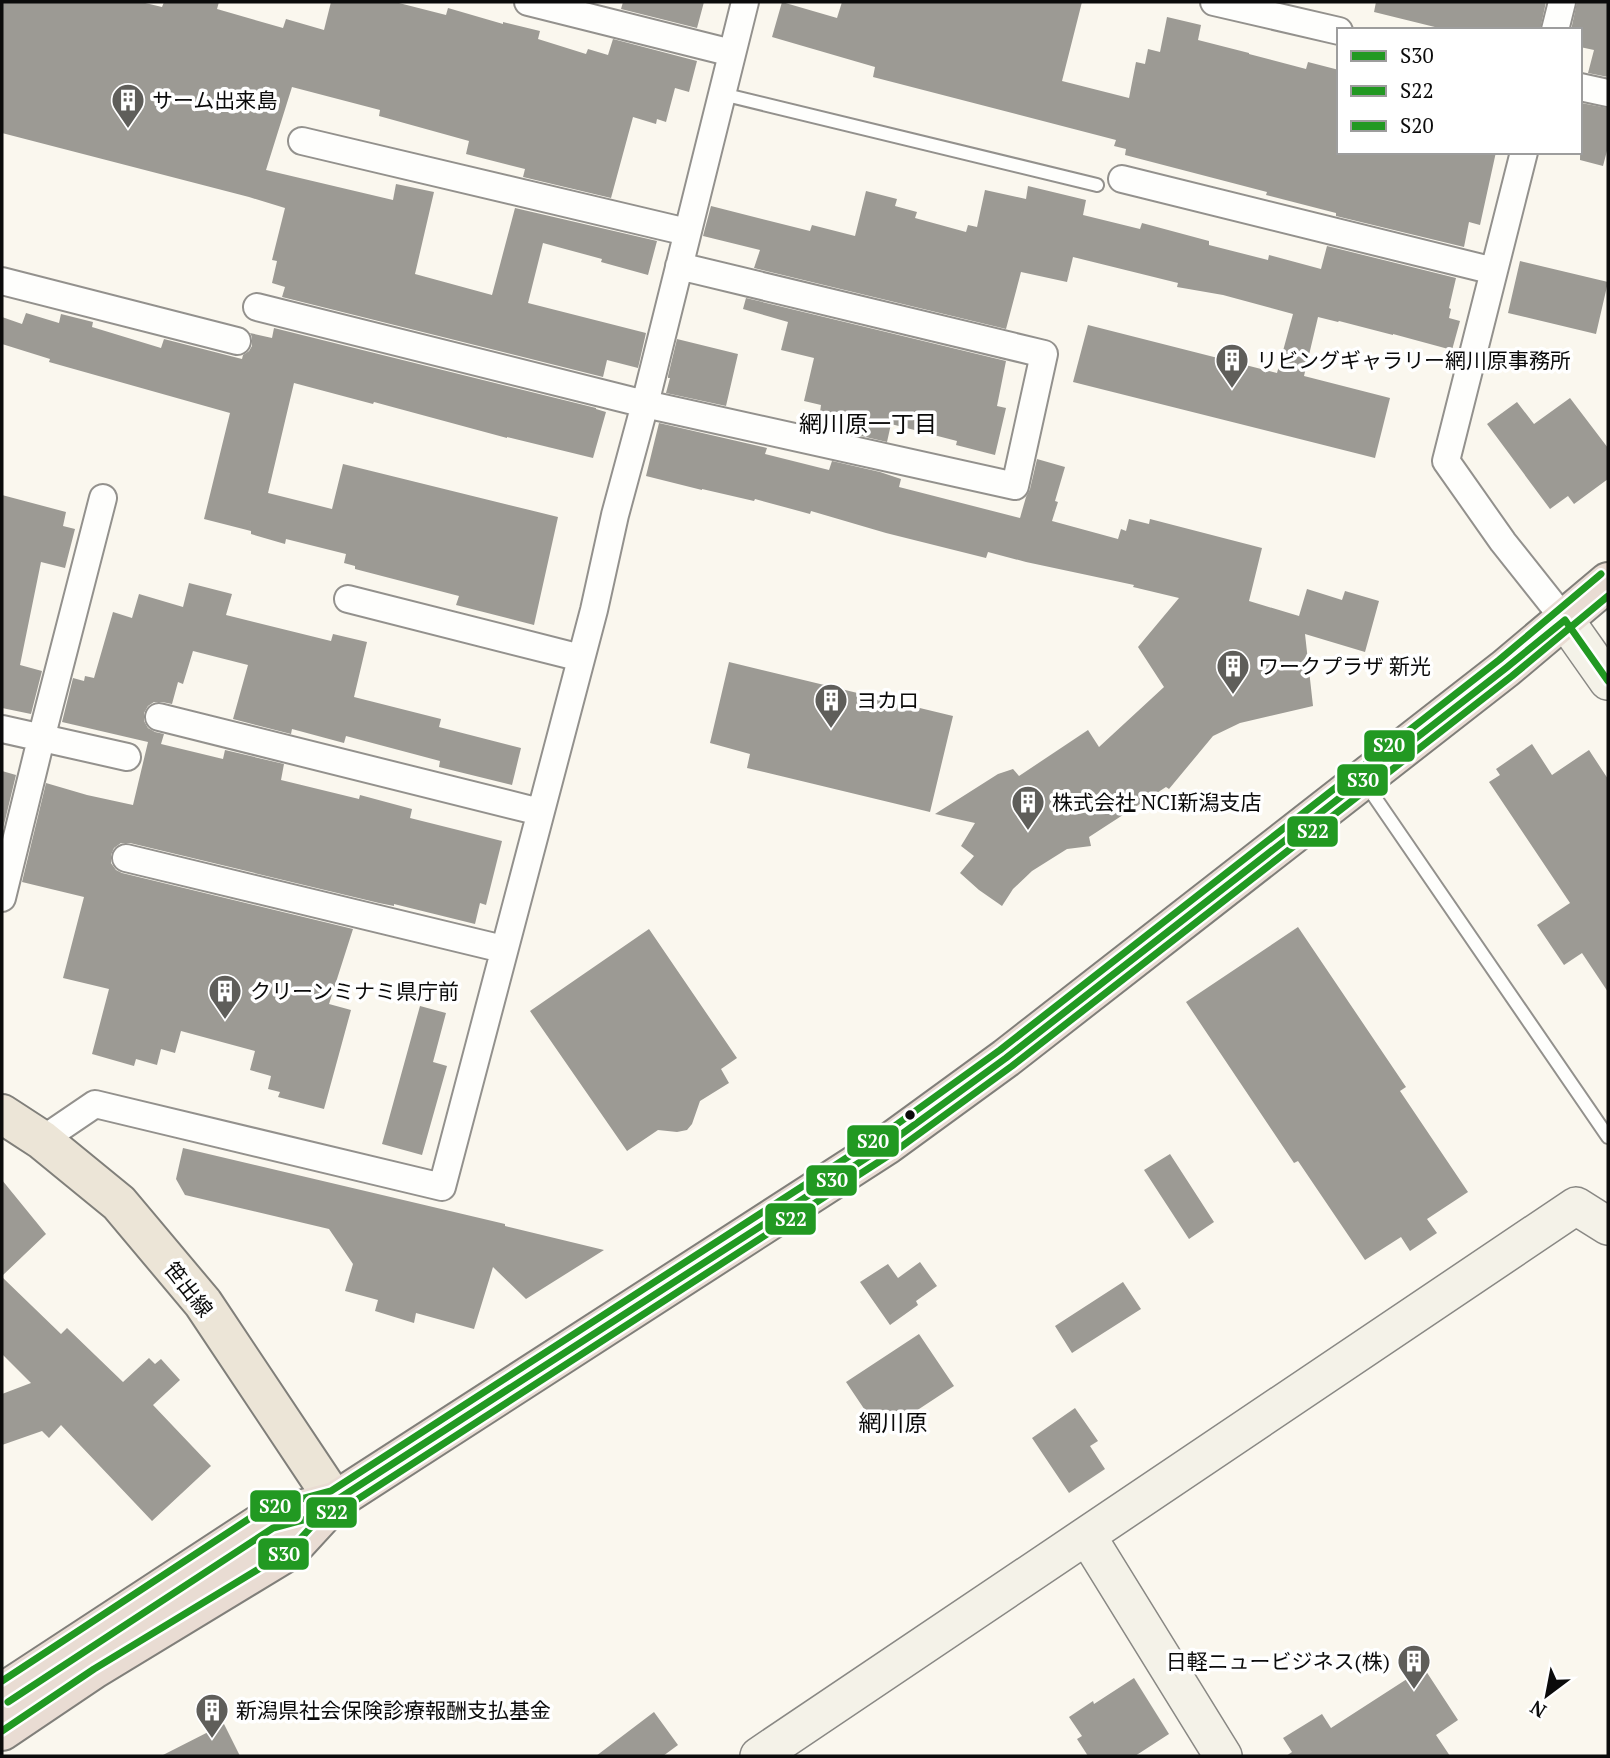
<svg xmlns="http://www.w3.org/2000/svg" width="1610" height="1758" viewBox="0 0 1610 1758" font-family="'PT Serif','Noto Sans JP',serif">
<rect width="100%" height="100%" fill="#faf7ee"/>
<!-- building -->
<path fill="#9c9a94" d="M2 2H141L162 7 164 2H219L217 9 283 28 286 19 324 30 331 2H395L446 15 448 8 503 24V22L540 31 538 39 586 54 588 49 608 55 613 39 697 61 689 92 675 88 666 122 657 119 656 124 633 117 611 198 523 177 525 169 466 154 469 141 379 116 380 110 292 87 266 170 393 200 396 184 434 192 415 274 492 295 515 208 657 241 648 275 601 262 602 259 543 243 528 303 646 333 638 368 607 360 603 377 282 297 285 287 272 283 277 261 272 260 285 208 249 197 2 133Z
M623 2H704L697 28 621 9Z
M782 2 837 18 842 2H1082L1062 81 1129 98 1136 62 1145 64 1148 49 1160 52 1167 17 1201 25 1198 40 1249 53V54L1306 69 1308 62 1339 70V152H1496L1480 225 1469 222 1464 247 1336 216V213L1266 195 1267 192 1125 155 1126 149 1114 146 1116 140 873 77 875 67 772 37Z
M1376 2H1546L1540 30H1447L1374 12Z
M1577 2H1608V77L1588 73 1594 50 1580 47V30H1571Z
M1581 103 1608 108V147L1603 166 1580 160Z
M1028 186 1086 200 1083 215 1140 229 1142 223 1209 241V245L1268 260 1269 255 1321 269 1327 246 1456 278 1449 308 1451 309 1449 318 1460 321 1452 350 1393 334V335L1339 321 1338 322 1318 317 1304 376 1390 398 1375 458 1073 382 1088 325 1277 373 1293 314 1223 295 1177 287 1178 283 1073 257 1067 282 1021 272 1006 329 754 268 760 250 703 236 711 206 810 231 812 225 855 236 866 191 897 199 895 206 917 212 915 218 966 232 968 225 977 227 985 190 1026 199Z
M1520 261 1608 282 1596 334 1508 313Z
M746 298 1006 361 997 406 1006 408 995 455 956 445 957 441 891 424 887 442 840 431 844 417 820 412 821 405 804 401 814 358 781 350 788 322 743 309Z
M26 313 59 323 61 314 93 322 92 327 161 348 164 339 242 359 243 355 249 351 252 346V337L250 333 272 338 274 328 596 408V409L606 412 593 458 507 437V438L374 402 373 404 294 383 268 493 332 509 343 464 558 517 534 625 456 605 459 596 355 569V566L344 563 346 554 286 539 285 544 251 534V531L204 519 230 413 49 362 50 359 2 344V317L22 324Z
M677 339 738 354 726 406 666 393 670 378H668V376Z
M1570 398 1608 448V479L1574 504 1568 496 1550 509 1487 424 1517 402 1534 424Z
M659 423 767 448 765 454 829 470 832 461 880 472 901 479 899 487 1020 518 1026 497 1030 489 1037 459 1065 467 1055 501 1058 502 1052 521 1118 539 1121 529 1126 531 1129 519 1149 524 1150 519 1262 548 1249 601 1299 616 1307 589 1342 600 1345 591 1379 601 1365 652 1305 634 1313 706 1240 723 1213 736 1169 789 1166 787 1089 837 1091 846 1067 849 1032 871 1013 889 1002 906 979 890 960 873 974 856 961 846 975 823 935 814 998 774 1013 769 1019 776 1088 730 1099 747 1164 687 1138 647 1179 598 1133 587 1134 585 1026 562 988 552 986 558 886 533 811 511 810 514 755 499 754 501 702 489V490L646 476Z
M2 495 66 512 63 526 75 529 65 568 41 562 20 665 42 671 31 714 2 708Z
M189 583 232 594 226 615 331 641 333 634 367 642 354 697 441 719 439 727 521 748 512 785 439 767 440 761 346 736 344 743 292 729 291 734 233 719 248 665 193 651 183 684 178 682 172 704 162 702H154L148 706 144 713V721L148 728 155 732 164 734 161 744 223 759 225 750 284 764 281 780 359 799 360 795 412 809 410 818 502 841 486 905 480 903 475 924 394 904V906L379 903 130 843H121L114 848 111 855V863L116 870 122 873 353 929 329 1004 351 1010 324 1109 278 1097 280 1092 268 1089 271 1076 250 1070 255 1051 181 1031 175 1053 161 1049 157 1065 136 1059 134 1066 92 1054 109 989 63 978 84 897 22 882 46 783 87 795 133 805 148 742 62 722 73 678 84 681 85 676 94 678 113 612 132 618 139 594 183 607Z
M729 662 953 716 930 812 747 768 750 754 710 743Z
M1532 744 1552 775 1589 750 1608 779V992L1582 953 1564 965 1537 925 1570 903 1489 782 1500 775 1496 769Z
M2 771 16 775 2 833Z
M1298 927 1406 1087 1400 1091 1468 1192 1427 1219 1437 1233 1410 1251 1401 1237 1365 1260 1298 1161 1294 1163 1186 1002Z
M649 929 737 1058 721 1069 729 1083 700 1101 692 1124 687 1130 677 1132 658 1130 627 1151 530 1011Z
M420 1006 446 1013 433 1062 447 1066 422 1155 382 1144Z
M183 1148 505 1224V1226L604 1250 526 1299 493 1267 474 1329 416 1313 414 1323 375 1311 378 1300 345 1291 353 1264 329 1229 185 1195 176 1179Z
M1170 1154 1214 1222 1189 1239 1144 1170Z
M2 1180 46 1234 2 1276Z
M920 1262 937 1286 916 1301 918 1305 890 1325 860 1282 888 1264 898 1278Z
M2 1277 61 1334 67 1328 123 1382 149 1358 155 1364 161 1359 180 1380 153 1405 211 1466 152 1521 61 1425 49 1438 42 1431 2 1445V1394L31 1383 2 1354Z
M1123 1282 1141 1309 1072 1353 1055 1326Z
M919 1334 954 1386 881 1434 846 1382Z
M1075 1408 1098 1441 1090 1446 1105 1469 1069 1493 1032 1438Z
M1424 1668 1458 1720 1436 1735 1450 1756H1286L1292 1752 1283 1738 1322 1714 1331 1728Z
M1134 1678 1169 1734 1135 1756H1088L1077 1739 1082 1736 1069 1717 1093 1701 1094 1704Z
M654 1712 678 1745 663 1756H596Z
M224 1724 240 1756H161Z"/>
<g fill="none" stroke-linecap="round" stroke-linejoin="round">
<defs>
<path id="lane" d="M722 94 1097 185
M1365 783 1608 1137"/>
<path id="street" d="M528 2 732 53
M1214 2 1339 31
M1555 30 1562 2
M1580 87 1608 93
M302 141 687 232
M1524 152 1446 461 1503 542 1565 620
M1122 179 1494 271
M2 281 237 341
M257 307 645 404 1015 486 1044 354 679 266
M348 599 581 658
M159 717 540 812
M2 729 127 757
M126 858 503 949
M2 898 41 739 103 498
M42 1140 95 1104 442 1187 594 610 615 515 645 404 745 2"/>
<path id="secondary" d="M1565 620 1608 681
M1087 1536 1223 1756
M759 1756 1576 1206 1608 1226"/>
<path id="primary" d="M2 1114 42 1140 119 1203 203 1303 335 1501"/>
<path id="highway" d="M2 1693 269 1518 335 1501
M2 1731 94 1669 290 1550 335 1501 888 1144 1006 1058 1506 668 1608 582"/>
</defs>
<!-- lane casing -->
<use href="#lane" stroke="#93918d" stroke-width="16"/>
<!-- street casing -->
<use href="#street" stroke="#93918d" stroke-width="30"/>
<!-- secondary casing -->
<use href="#secondary" stroke="#898884" stroke-width="40"/>
<!-- primary casing -->
<use href="#primary" stroke="#807f7a" stroke-width="42"/>
<!-- highway casing -->
<use href="#highway" stroke="#807f7a" stroke-width="42"/>
<!-- lane -->
<use href="#lane" stroke="#fefefc" stroke-width="12"/>
<!-- street -->
<use href="#street" stroke="#fefefc" stroke-width="26"/>
<!-- secondary -->
<use href="#secondary" stroke="#f4f2e8" stroke-width="37"/>
<!-- primary -->
<use href="#primary" stroke="#ece5d7" stroke-width="38"/>
<!-- highway -->
<use href="#highway" stroke="#e9dcd3" stroke-width="38"/>
<defs>
<path id="bus-1" d="M2 1731 94 1669 290 1550 335 1501 888 1144 1006 1058 1506 668 1565 620 1608 681"/>
<path id="bus-2" d="M8 1702 273 1528 341 1510 894 1152 1012 1066 1512 676 1608 596"/>
<path id="bus-3" d="M2 1681 264 1509 331 1491 882 1135 1000 1050 1499 660 1601 574"/>
</defs>
<!-- bus-1 casing -->
<use href="#bus-1" stroke="#fff" stroke-width="12"/>
<!-- bus-2 casing -->
<use href="#bus-2" stroke="#fff" stroke-width="12"/>
<!-- bus-3 casing -->
<use href="#bus-3" stroke="#fff" stroke-width="12"/>
<!-- bus-1 -->
<use href="#bus-1" stroke="#292" stroke-width="7"/>
<!-- bus-2 -->
<use href="#bus-2" stroke="#292" stroke-width="7"/>
<!-- bus-3 -->
<use href="#bus-3" stroke="#292" stroke-width="7"/>
</g>
<!-- icons -->
<defs>
<symbol id="building-pin" viewBox="-11 -11 22 30"><path d="M0 17L-7.5 6A9.5 9.5 0 1 1 7.5 6Z" fill="#5f5e5a" stroke="#fff"/><path d="M-4-6H4V6H1V3H-1V6H-4ZM-2.5-4.3h1.7v1.8h-1.7ZM.8-4.3h1.7v1.8H.8ZM-2.5-1h1.7V.8h-1.7ZM.8-1h1.7V.8H.8Z" fill="#fff"/></symbol>
</defs>
<g fill-rule="evenodd">
<use href="#building-pin" x="109" y="81" width="38" height="52"/>
<use href="#building-pin" x="1213" y="341" width="38" height="52"/>
<use href="#building-pin" x="1214" y="647" width="38" height="52"/>
<use href="#building-pin" x="812" y="681" width="38" height="52"/>
<use href="#building-pin" x="1009" y="783" width="38" height="52"/>
<use href="#building-pin" x="206" y="972" width="38" height="52"/>
<use href="#building-pin" x="1395" y="1642" width="38" height="52"/>
<use href="#building-pin" x="193" y="1691" width="38" height="52"/>
</g>
<!-- markers -->
<circle fill="#0b0b0b" stroke="#fff" stroke-width="2.5" cx="910" cy="1115" r="6"/>
<g text-anchor="middle" dominant-baseline="central" stroke-width="7" stroke-linejoin="round" paint-order="stroke">
<!-- poi labels -->
<g font-size="21" fill="#0b0b0b" stroke="#fff" text-anchor="start">
<text x="152" y="100">サーム出来島</text>
<text x="1256" y="360">リビングギャラリー網川原事務所</text>
<text x="1258" y="666">ワークプラザ 新光</text>
<text x="856" y="700">ヨカロ</text>
<text x="1052" y="802">株式会社 NCI新潟支店</text>
<text x="250" y="991">クリーンミナミ県庁前</text>
<text x="1390" y="1661" text-anchor="end">日軽ニュービジネス(株)</text>
<text x="236" y="1710">新潟県社会保険診療報酬支払基金</text>
</g>
<!-- street labels -->
<g font-size="21" fill="#0b0b0b" stroke="#fff">
<text transform="translate(189 1289) rotate(52)">笹出線</text>
</g>
<!-- neighbourhood labels -->
<g font-size="23" fill="#0b0b0b" stroke="#fff">
<text x="868" y="423">網川原一丁目</text>
<text x="893" y="1422">網川原</text>
</g>
</g>
<g stroke="#fff" stroke-width="2.5">
<rect x="1363" y="729" width="53" height="34" rx="7" fill="#292"/>
<rect x="1336" y="763" width="53" height="34" rx="7" fill="#292"/>
<rect x="1286" y="815" width="53" height="33" rx="7" fill="#292"/>
<rect x="846" y="1124" width="54" height="34" rx="7" fill="#292"/>
<rect x="805" y="1164" width="53" height="33" rx="7" fill="#292"/>
<rect x="764" y="1202" width="53" height="34" rx="7" fill="#292"/>
<rect x="249" y="1489" width="53" height="34" rx="7" fill="#292"/>
<rect x="305" y="1496" width="53" height="33" rx="7" fill="#292"/>
<rect x="257" y="1537" width="53" height="34" rx="7" fill="#292"/>
</g>
<g font-size="19" text-anchor="middle" font-weight="bold" fill="#fff">
<text x="1389" y="752">S20</text>
<text x="1363" y="787">S30</text>
<text x="1313" y="838">S22</text>
<text x="873" y="1148">S20</text>
<text x="832" y="1187">S30</text>
<text x="791" y="1226">S22</text>
<text x="275" y="1513">S20</text>
<text x="332" y="1519">S22</text>
<text x="284" y="1561">S30</text>
</g>
<!-- border -->
<rect width="1610" height="1758" fill="none" stroke="#0b0b0b" stroke-width="7"/>
<!-- legend -->
<rect x="1337" y="28" width="245" height="126" fill="#ffffff" stroke="#9d9d9d" stroke-width="2"/>
<rect x="1351" y="51" width="35" height="10" fill="#229922" stroke="#9d9d9d" stroke-width="2"/>
<text x="1400" y="63" font-size="21" fill="#0b0b0b">S30</text>
<rect x="1351" y="86" width="35" height="10" fill="#229922" stroke="#9d9d9d" stroke-width="2"/>
<text x="1400" y="98" font-size="21" fill="#0b0b0b">S22</text>
<rect x="1351" y="121" width="35" height="10" fill="#229922" stroke="#9d9d9d" stroke-width="2"/>
<text x="1400" y="133" font-size="21" fill="#0b0b0b">S20</text>
<!-- north arrow -->
<g transform="translate(1547 1695) rotate(212)" stroke="#ffffff" stroke-width="5" paint-order="stroke">
<path d="M0-5L12 26L0 18L-12 26Z" fill="#0b0b0b"/>
<text y="-10" font-size="19" font-weight="bold" text-anchor="middle" fill="#0b0b0b">N</text>
</g>
</svg>
